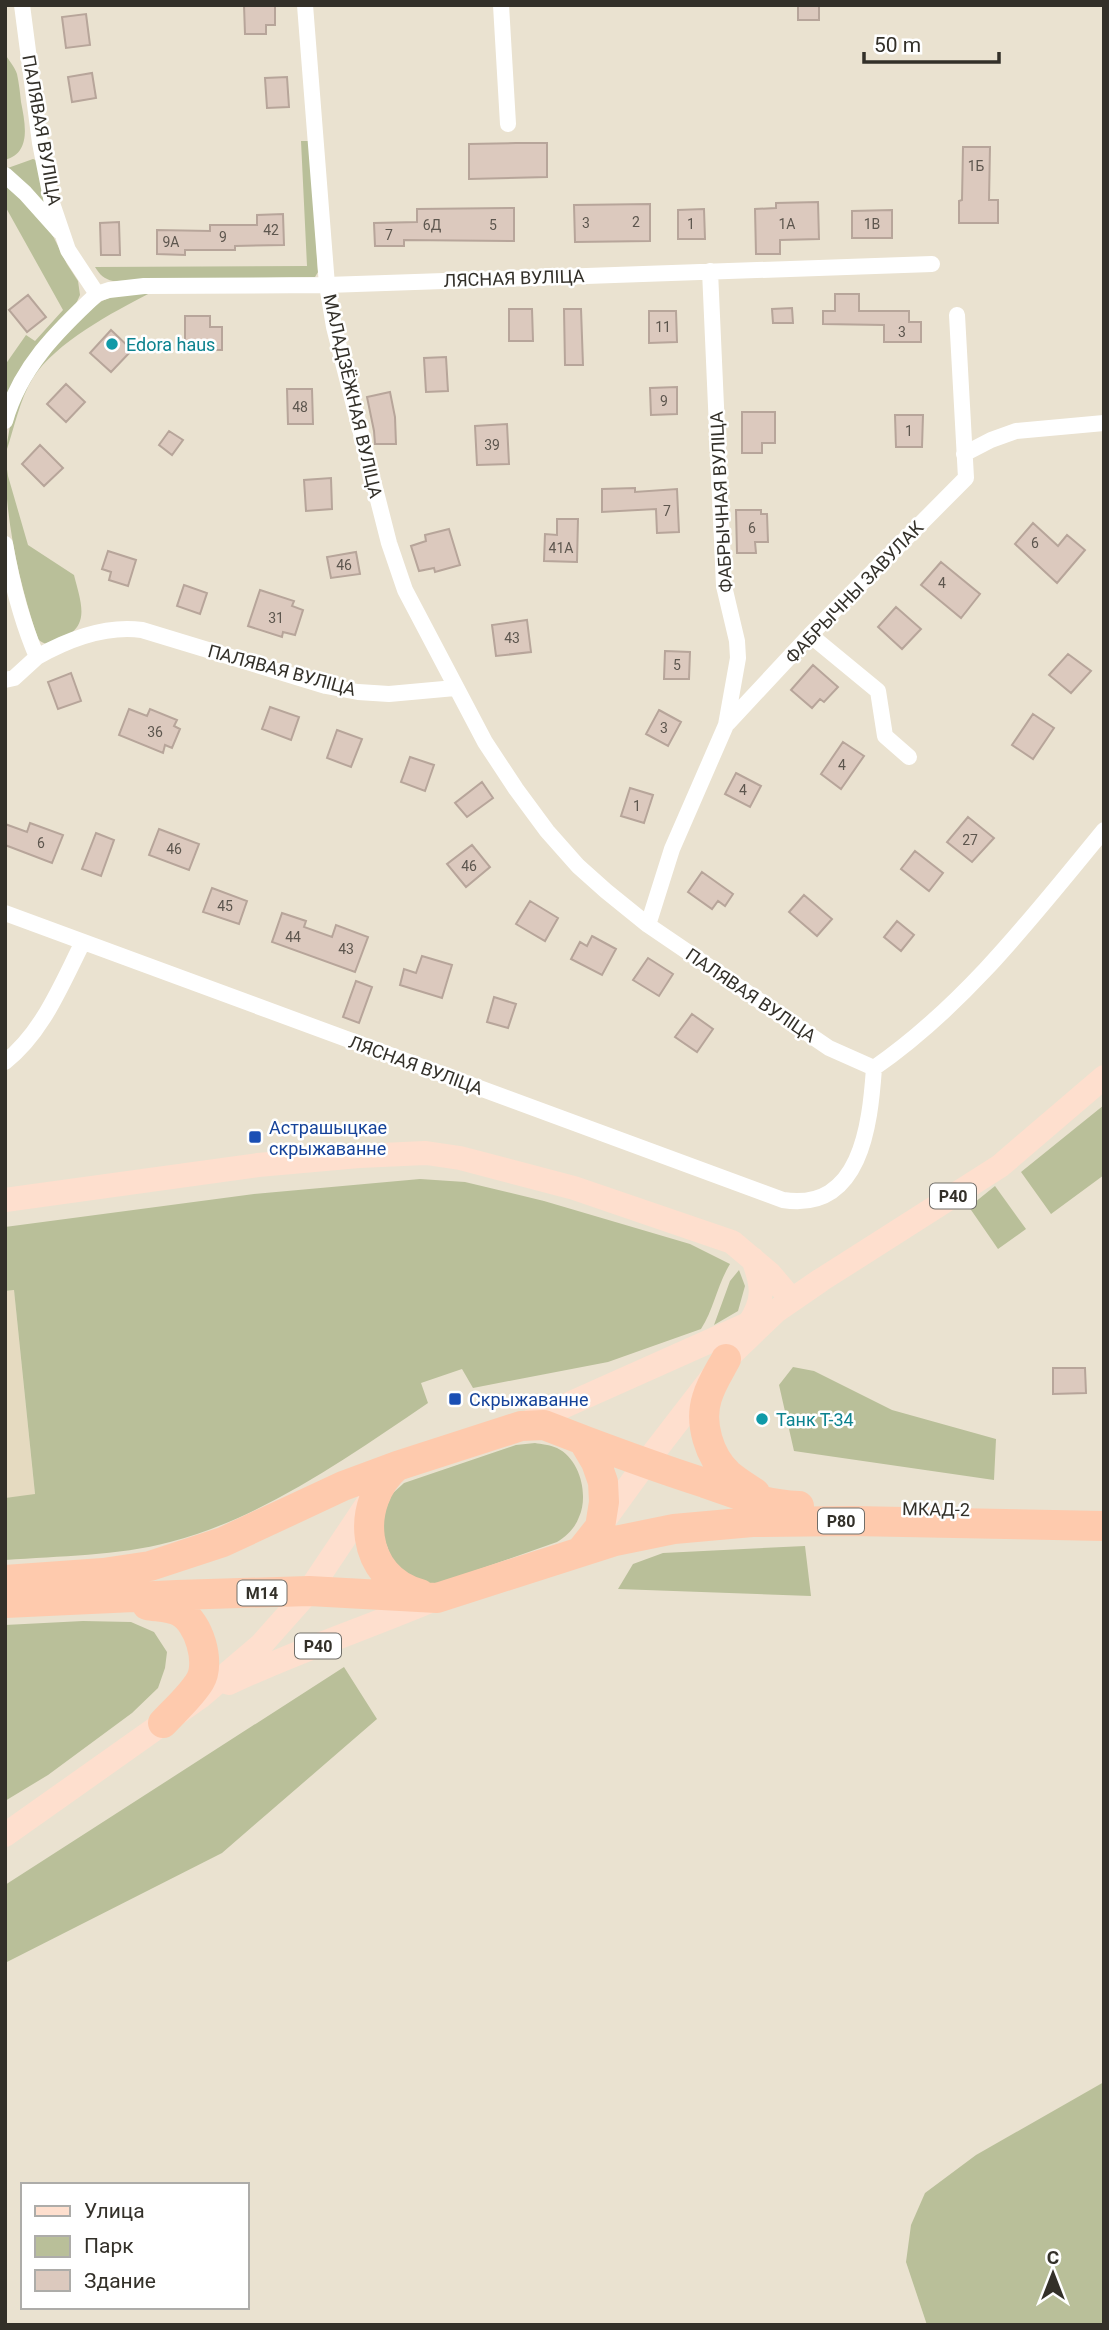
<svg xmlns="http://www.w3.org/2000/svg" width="1109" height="2330" viewBox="0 0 1109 2330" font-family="Roboto,sans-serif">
<rect width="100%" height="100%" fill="#eae2d0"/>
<!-- built -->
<path fill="#e5dac0" d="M14 1290 35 1495 5 1498V1291Z"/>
<!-- green -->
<path fill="#b9bf99" d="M5 54C9 61 15 67 17 74 19 83 20 93 21 102 25 123 32 153 5 160V143L7 142Z
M301 141H310L318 272 315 277 113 281C104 279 100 275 95 267L307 266Z
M33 159 38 161 49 210 5 169Z
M5 181 50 230 67 264 78 281 80 295 75 306 5 400V365L26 335 35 341 63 310 5 206Z
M150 293C113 312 55 343 33 378 19 400 14 430 5 455L11 420 36 365 91 309 102 301 114 296Z
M5 456 8 476 28 545 74 575C81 603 92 628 58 640 50 644 45 646 38 639 18 579 5 519 5 456Z
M1104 1105V1175L1051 1214 1021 1172Z
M420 1179 465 1182 544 1201 690 1244 730 1264C717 1285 714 1309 701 1329L608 1362 473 1388 462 1369 421 1383 428 1403C350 1456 263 1518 170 1542 117 1556 60 1556 5 1560V1498L35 1494 14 1290 5 1291V1227L254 1194Z
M995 1186 1026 1229 998 1249 969 1207Z
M739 1270 745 1286 738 1311 714 1325 730 1281Z
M793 1367 814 1371 892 1410 996 1439 994 1480 794 1451 779 1385Z
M535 1443C541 1444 550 1445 557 1448 580 1459 589 1495 579 1517 575 1528 567 1536 557 1542L440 1583H429L396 1570 379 1525 392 1494 404 1483 516 1445Z
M805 1546 811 1596 618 1589 633 1564 663 1553Z
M83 1621 131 1622 154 1632 167 1652 165 1668 158 1688 132 1713 48 1775 5 1801V1625Z
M344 1667 377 1719 222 1853 5 1963V1885Z
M1104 2082V2325H927L906 2262 911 2225 925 2193 976 2155Z"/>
<!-- building -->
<path fill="#dcc9be" stroke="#b7a59a" stroke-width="2" d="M244 5H275V25H266V34H245Z
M798 5H819V20H798Z
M86 14 90 45 66 48 62 17Z
M92 73 96 98 72 102 68 77Z
M287 77 289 107 267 108 265 78Z
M516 143H547V177L469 179V144Z
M963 147H990L989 200H998V223H959V201L962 200Z
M818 202 819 239 780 240V254H756L755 209 776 208V203Z
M650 204V241L575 242 574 205Z
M514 208V241L404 240V246H375L374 223 417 222V209Z
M704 209 705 239H678V210Z
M892 210V238H852V211Z
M283 214 284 245 235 246V250H185V255L157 254V230L210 231V225H257V215Z
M119 222 120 255H101L100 223Z
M835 294H859V311H909V322H921V342H884V325L823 324V311H835Z
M28 295 46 317 27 332 9 310Z
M792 308 793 323H773L772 309Z
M509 309H532L533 341H509Z
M564 309H581L583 365H565Z
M649 311H676L677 342 649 343Z
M185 316H210V327H222V350H185Z
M111 330 132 350 111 372 90 353Z
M446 357 448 391 426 392 424 358Z
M66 384 85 402 66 422 47 404Z
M677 387V414L651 415 650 388Z
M287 389H312L313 424H288Z
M390 392 395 417 396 444H375L374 431 367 397Z
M742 412H775V443H762V453H742Z
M895 415H923L922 447H896Z
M507 424 509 464 477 465 475 426Z
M169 431 183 440 172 455 159 445Z
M40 445 63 468 44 486 22 464Z
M331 478 332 509 306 511 304 480Z
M635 488V492L677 489 679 532 657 533 656 509 602 512V489Z
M736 510H761V514H767L768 542H755L756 553H737Z
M557 519H578L577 562 544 561 545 534 557 535Z
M1033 523 1058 546 1067 535 1085 550 1057 583 1015 544Z
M449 529 460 565 435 572 434 568 419 571 411 546 426 541 425 535Z
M108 551 136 560 128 586 109 580 111 572 102 569Z
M356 552 360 574 331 578 327 557Z
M941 562 980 594 961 618 921 585Z
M184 585 207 593 200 614 177 606Z
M260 590 294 601 292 606 303 610 295 635 283 632 282 637 248 626Z
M896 607 921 629 902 649 878 627Z
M527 620 531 652 496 656 492 625Z
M665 651 690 652 689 679H664Z
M1068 654 1091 671 1071 693 1049 675Z
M813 665 838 687 824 702 820 699 812 708 791 690Z
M71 673 81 701 58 709 48 682Z
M270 707 299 717 291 740 262 729Z
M129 709 147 716 150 709 177 720 174 726 180 729 172 748 165 745 163 753 119 735Z
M659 710 681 722 668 746 646 734Z
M1033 714 1054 728 1033 759 1012 745Z
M337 730 362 739 351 767 327 758Z
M843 742 864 756 841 789 821 774Z
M410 757 434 765 425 791 401 782Z
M736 773 761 786 750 807 725 794Z
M482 782 493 798 467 817 455 803Z
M630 788 653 795 644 823 621 816Z
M968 817 994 838 972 862 947 842Z
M30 823 63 835 52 863 5 845V824L27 832Z
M159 829 199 844 189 870 149 855Z
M96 833 114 840 101 876 82 869Z
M472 845 490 867 466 887 447 864Z
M915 851 943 873 929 891 901 869Z
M702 872 733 894 725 906 718 901 712 909 688 892Z
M212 888 247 901 239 924 203 912Z
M804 895 832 919 817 936 789 912Z
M530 901 558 918 545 941 516 924Z
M282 913 306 921 304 927 332 937 336 925 368 937 355 972 272 942Z
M897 921 914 935 901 951 884 937Z
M592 936 616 949 602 975 571 959 580 942 587 946Z
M422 956 452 965 442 998 400 985 404 969 416 973Z
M648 958 673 974 659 996 633 980Z
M356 981 372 987 359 1023 343 1017Z
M494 997 516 1004 508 1028 487 1022Z
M692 1014 713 1029 697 1052 675 1037Z
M1053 1368H1085L1086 1393 1053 1394Z"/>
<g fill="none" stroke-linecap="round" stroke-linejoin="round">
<!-- street -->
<path stroke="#fff" stroke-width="16" d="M305 5 327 285 334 327 377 496 389 543 405 590 485 742 516 789 547 831 578 866 606 891 648 925 829 1048 874 1068
M501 5 508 124
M5 175 25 193 59 231
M97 294 109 290 144 286 327 285 932 264
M5 421C20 368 57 331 97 294L68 250 52 203 40 143 22 5
M964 454 991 440 1016 431 1104 423
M5 544C12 584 21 620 37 657 69 639 105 625 142 630L326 686 358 692 389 694 455 688
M810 635 878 691 885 736 909 757
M5 680 14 678 37 657
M728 723 810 635 966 478 957 315
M5 913 783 1200C861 1212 870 1125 874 1068 965 1005 1034 915 1104 830
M648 925 672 849 726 725 738 658 737 641 724 586 710 271
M5 1062C43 1032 61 985 83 942"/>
<!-- primary -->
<path stroke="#fedfce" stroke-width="24" d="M5 1200 258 1165 359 1156 426 1153 460 1158 574 1188 732 1242 770 1274 792 1300
M749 1324C765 1299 763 1286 753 1259
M522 1425 757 1320
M600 1526 645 1464 726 1359 776 1311 821 1280 1000 1166 1104 1077
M229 1683C296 1651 367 1628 435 1599
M5 1835 200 1697 261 1645 309 1591 372 1497"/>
<!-- highway -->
<path stroke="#fecaad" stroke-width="30" d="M726 1359C719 1372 711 1384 707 1398 699 1423 709 1456 728 1474 736 1481 746 1487 755 1493
M583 1440C623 1455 664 1470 705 1483 736 1494 766 1505 799 1506
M397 1466C354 1503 360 1578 420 1594
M5 1580 103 1573 150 1566 223 1542 343 1486 397 1466 521 1426 544 1425 583 1440 596 1462 603 1482 604 1502 600 1527 581 1551
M5 1603 177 1595 309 1591 437 1598 615 1541 674 1529 752 1522 853 1521 1104 1526
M147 1605C157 1607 171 1607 180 1612 199 1622 211 1663 200 1681 191 1696 175 1710 163 1723"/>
</g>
<!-- markers -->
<g fill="#0f9aa8" stroke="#fff" stroke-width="2.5">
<circle cx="112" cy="344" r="7"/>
<circle cx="762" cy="1419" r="7"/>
</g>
<g fill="#1a4fb4" stroke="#fff" stroke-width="2.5">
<rect x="248" y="1130" width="14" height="14" rx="3.5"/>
<rect x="448" y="1392" width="14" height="14" rx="3.5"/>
</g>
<g text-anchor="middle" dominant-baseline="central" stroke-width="5" stroke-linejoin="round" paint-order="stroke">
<!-- number labels -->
<g font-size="14" fill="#5d564e">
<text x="976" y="166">1Б</text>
<text x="636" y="222">2</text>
<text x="586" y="223">3</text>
<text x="691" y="224">1</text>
<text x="787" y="224">1А</text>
<text x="872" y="224">1В</text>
<text x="432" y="225">6Д</text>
<text x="493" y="225">5</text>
<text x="271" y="230">42</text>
<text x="389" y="235">7</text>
<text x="223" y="237">9</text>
<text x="171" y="242">9А</text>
<text x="663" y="327">11</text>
<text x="902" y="332">3</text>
<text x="664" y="401">9</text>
<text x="300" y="407">48</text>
<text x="909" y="431">1</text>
<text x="492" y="445">39</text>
<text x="667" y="511">7</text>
<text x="752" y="528">6</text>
<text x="1035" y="543">6</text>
<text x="561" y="548">41А</text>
<text x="344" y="565">46</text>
<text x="942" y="583">4</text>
<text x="276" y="618">31</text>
<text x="512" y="638">43</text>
<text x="677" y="665">5</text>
<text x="664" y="728">3</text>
<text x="155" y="732">36</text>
<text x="842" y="765">4</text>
<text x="743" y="790">4</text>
<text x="637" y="806">1</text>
<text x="970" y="840">27</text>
<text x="41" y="843">6</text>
<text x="174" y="849">46</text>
<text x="469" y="866">46</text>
<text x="225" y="906">45</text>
<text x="293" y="937">44</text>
<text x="346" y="949">43</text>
</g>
<!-- shield labels -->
<g fill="#fff" stroke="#706e69" stroke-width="2">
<rect x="930" y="1183.5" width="46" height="25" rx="5"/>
<rect x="818" y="1508.5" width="46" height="25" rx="5"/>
<rect x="237.5" y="1580.5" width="49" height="25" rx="5"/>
<rect x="295" y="1633.5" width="46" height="25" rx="5"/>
</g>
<g font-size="16" font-weight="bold" fill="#333029">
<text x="953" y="1196">Р40</text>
<text x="841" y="1521">Р80</text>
<text x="262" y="1593">М14</text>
<text x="318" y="1646">Р40</text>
</g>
<!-- street labels -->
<g font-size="18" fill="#333029" stroke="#fff">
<text transform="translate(42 130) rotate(80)">ПАЛЯВАЯ ВУЛІЦА</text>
<text transform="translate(514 278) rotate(-2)">ЛЯСНАЯ ВУЛІЦА</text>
<text transform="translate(353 396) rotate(77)">МАЛАДЗЁЖНАЯ ВУЛІЦА</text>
<text transform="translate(721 502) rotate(-93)">ФАБРЫЧНАЯ ВУЛІЦА</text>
<text transform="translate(854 592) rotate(-46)">ФАБРЫЧНЫ ЗАВУЛАК</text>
<text transform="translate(282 670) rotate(15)">ПАЛЯВАЯ ВУЛІЦА</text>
<text transform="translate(751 995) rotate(34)">ПАЛЯВАЯ ВУЛІЦА</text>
<text transform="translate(416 1065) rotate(20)">ЛЯСНАЯ ВУЛІЦА</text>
<text transform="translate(936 1509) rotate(1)">МКАД-2</text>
</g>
<!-- culture labels -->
<g font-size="18" fill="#0d838f" stroke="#fff" text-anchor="start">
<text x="126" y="344">Edora haus</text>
<text x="776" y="1419">Танк Т-34</text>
</g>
<!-- transit labels -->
<g font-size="18" fill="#164399" stroke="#fff" text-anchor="start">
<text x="269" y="1127">Астрашыцкае<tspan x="269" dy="21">скрыжаванне</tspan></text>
<text x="469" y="1399">Скрыжаванне</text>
</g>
</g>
<!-- border -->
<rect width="1109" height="2330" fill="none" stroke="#333029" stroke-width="14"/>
<!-- legend -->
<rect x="21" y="2183" width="228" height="126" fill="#ffffff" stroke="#adaca9" stroke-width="2"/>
<rect x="35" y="2206" width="35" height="10" fill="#fedfce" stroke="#adaca9" stroke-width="2"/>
<text x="84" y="2218" font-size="21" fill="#333029">Улица</text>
<rect x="35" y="2236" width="35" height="21" fill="#b9bf99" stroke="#adaca9" stroke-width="2"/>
<text x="84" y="2253" font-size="21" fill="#333029">Парк</text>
<rect x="35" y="2270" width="35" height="21" fill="#dcc9be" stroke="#adaca9" stroke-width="2"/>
<text x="84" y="2288" font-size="21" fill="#333029">Здание</text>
<!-- north arrow -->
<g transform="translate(1053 2274)" stroke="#ffffff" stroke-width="5" paint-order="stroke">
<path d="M0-5L12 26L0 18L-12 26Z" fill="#333029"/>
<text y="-10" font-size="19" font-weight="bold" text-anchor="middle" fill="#333029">С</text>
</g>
<!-- scale -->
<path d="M864 52v10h135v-10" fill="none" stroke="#333029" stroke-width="3.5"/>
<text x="874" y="52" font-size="21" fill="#333029" stroke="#ffffff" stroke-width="5" paint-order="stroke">50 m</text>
</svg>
